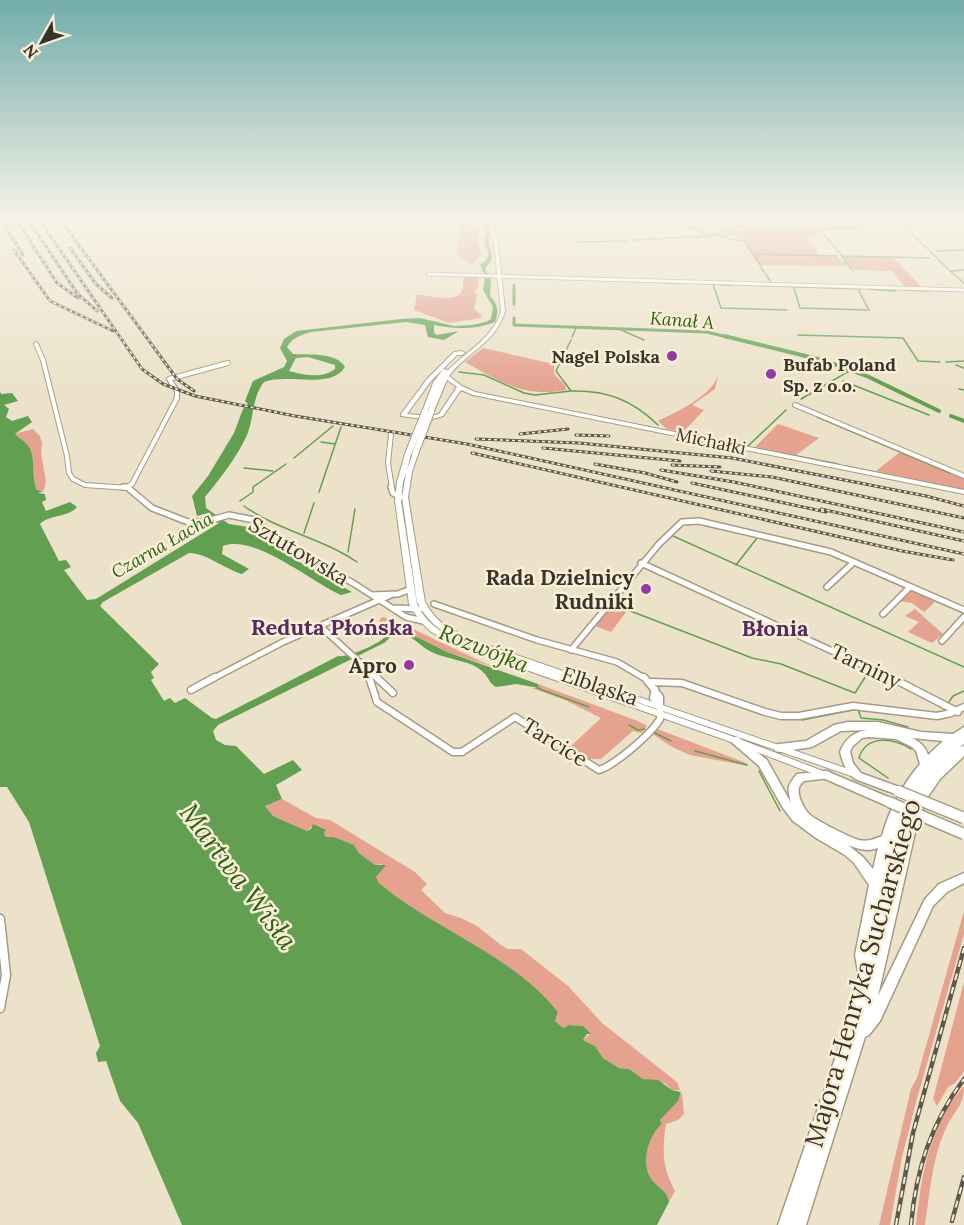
<svg xmlns="http://www.w3.org/2000/svg" width="964" height="1225" viewBox="0 0 964 1225" font-family="Lora,serif">
<rect width="100%" height="100%" fill="#ece2c9"/>
<!-- green -->
<path fill="#e4a28f" d="M462 218H472L480 228 478 236 481 255 471 265 457 254Z
M746 228 814 229 821 237 807 238 819 255H836L847 266 758 265 741 237 716 235Z
M825 237 843 256H891L923 288H906L892 271 854 270Z
M465 276H479L478 288 474 291 477 295 474 309 482 316 481 318 449 323 414 310 417 295C429 295 458 304 462 290 464 284 462 281 465 276Z
M483 348 554 364V374L565 385 566 390C525 398 500 382 465 362Z
M718 375 715 389 692 405 704 410 683 432 667 429 658 421C678 411 711 397 718 375Z
M778 424 819 438 796 455 755 447Z
M33 429 40 436 42 443 41 453 46 481 44 490H37C31 477 36 457 29 447 26 442 19 438 15 434Z
M900 452 964 479V490L876 471Z
M909 591H916L932 599 934 603 924 612 912 603 899 601Z
M612 605 627 611 611 632 595 626Z
M915 609 943 634 932 643 908 632 919 622 905 616Z
M383 617 394 620 493 667 447 652 395 626 385 638H382L385 627 379 620Z
M538 684 635 720 646 725V729L642 733 633 731 601 759H590L571 746 601 718 567 701 532 688H539Z
M655 728 746 763 748 766 690 755 672 747 651 733Z
M282 799 316 818 330 820 415 872 427 884 421 890 445 913 461 918 477 926 501 945 508 949H521L568 986 602 1023 677 1082 680 1090H672L665 1083 643 1079 629 1069 619 1068 603 1058 595 1046 583 1040 590 1034C581 1026 574 1022 563 1028L555 1021 558 1012C512 954 435 930 379 883L376 877 382 864 375 865 359 853 354 845 334 837H326L324 833 326 831 313 825 307 831 273 816 265 806Z
M964 911V934L916 1102 902 1157 890 1225H879L911 1089 917 1078Z
M964 982V1072L954 1084 948 1087 937 1106 933 1099Z
M964 1086C964 1106 954 1111 946 1128 932 1158 930 1193 925 1225H916C921 1176 930 1123 964 1086Z
M682 1093 684 1114 678 1120 666 1124C662 1151 662 1167 675 1191L669 1202C668 1191 658 1188 652 1180 640 1164 648 1136 662 1124L660 1120Z"/>
<!-- water -->
<path fill="#629f50" fill-rule="evenodd" d="M490 252 492 259 485 269 491 280 490 296C498 305 499 310 495 322 475 330 454 329 434 325V333L437 335 459 331 444 340 428 337 425 325 406 322 311 332C301 335 293 337 287 347L293 354C307 355 337 352 345 367 331 390 288 373 264 382 252 397 254 418 247 435 237 457 220 479 205 497L206 508 229 524 255 528 287 555 352 592 341 595C311 582 255 534 223 546L222 554 249 569 242 574C225 569 206 553 189 553L103 602 100 606 159 664 151 672 154 678 151 680 164 701 170 698 175 703 185 698 212 718 216 719 338 656C348 658 381 643 386 636 387 633 388 629 390 627L395 626 447 652 538 684 539 688 516 684 496 687C489 683 489 678 484 673 473 660 447 660 432 652 420 647 411 633 396 632L384 643 218 725 213 731 216 740 225 745 236 746 264 774 293 760 302 770 276 785 282 799 265 806 273 816 307 831 311 829 313 824 326 830 324 833 326 837H334L354 845 359 853 375 865H386L376 877 379 883C435 930 512 954 558 1012L555 1021 563 1028 569 1025 583 1026 591 1034H587L583 1040 595 1046 603 1058 619 1068 629 1069 643 1079 658 1080 672 1090 681 1092 678 1101 660 1120 662 1124C648 1136 640 1164 652 1180 658 1188 668 1191 669 1202L657 1225H182L138 1123 120 1101 106 1061 98 1062 96 1053 100 1046 29 822 7 787H0V391L1 394 12 393 18 401 4 405 9 409 6 417 12 421 28 416 32 422 15 434C19 438 26 442 29 447 36 457 31 477 37 490L44 491 38 493 45 494 46 500 42 502 46 511 70 502 77 507C68 518 50 514 40 524L59 561 66 560 71 567 64 570 87 600 96 599 219 523 204 514 197 516 192 496 208 476 234 433 243 409 248 404 245 401 253 381 284 367 287 361 280 348 284 339 296 331 401 319 420 318 454 326 472 325 486 322 491 319 493 307 483 290 485 277 480 265 489 258ZM308 357 335 365V369C322 379 304 375 289 371L296 358Z"/>
<g fill="none" stroke-linecap="round" stroke-linejoin="round">
<!-- stream -->
<path stroke="#629f50" stroke-width="1.5" d="M670 218 710 236
M729 218 737 226
M777 218 789 226
M824 218 839 228
M863 218 871 223
M896 219 928 249
M820 230 842 256 930 258
M712 235 739 227 844 229 897 218
M713 235 746 242 753 254 837 256
M633 240 711 236
M576 242 627 241
M930 251 948 269
M936 251 964 250
M754 254 764 272
M842 257 852 270
M964 270 950 271 964 283
M765 273 772 284
M667 283H681
M687 283 713 284 721 308 787 310
M720 285H733
M740 285 861 289
M794 288 800 308 867 310
M868 289 895 291
M905 290 929 291
M859 291 869 310
M937 291H957
M619 329 644 340
M798 335 903 338 918 361 940 362
M572 337 576 328
M946 362 964 361
M956 365 964 368
M459 372 484 375 524 393 535 395 571 391 556 371 571 340
M843 381 929 415
M959 389 964 390
M571 391C607 390 632 400 658 425
M801 399 851 370
M817 417 950 473
M706 437 748 446 786 410
M321 442 335 444
M755 448 838 464
M294 458 333 426
M846 466 953 488
M244 468 273 471
M319 492 341 427
M240 501 253 492V487L286 464
M244 506C279 531 322 538 357 562
M304 533 314 503
M673 536 964 667
M348 552 355 509
M736 565 757 538
M615 605 752 658 781 664 855 693 869 671
M537 688 589 707
M949 702 953 696 964 691
M802 720 858 709 861 718 883 720 908 727
M629 725 638 730 644 729
M653 732 671 741
M695 751 747 765
M759 771 780 811
M888 778 859 758C866 734 894 738 911 749"/>
<!-- canal-far1 -->
<path stroke="#629f50" stroke-width="3" d="M514 285V304
M514 318V325L707 332 731 338"/>
<!-- canal -->
<path stroke="#629f50" stroke-width="4" d="M724 336 826 361 869 377 939 411
M951 416 964 421"/>
<!-- river -->
<path fill="#629f50" fill-rule="evenodd" d="M479 218H483C486 222 490 227 490 232 490 235 488 239 489 242 489 253 498 255 486 264L484 263 488 256V252L484 244 486 230Z"/>
<defs>
<path id="street-far4" d="M428 274 964 290"/>
<path id="street-far3" d="M36 344 43 360 67 456 69 473 73 479 85 485 129 488
M795 405 964 476
M391 434 388 463 392 488
M127 487 132 484 177 398V391L169 379 228 363"/>
<path id="street-far2" d="M123 487H127L152 508 188 522H204L229 515 254 520 293 551 353 583 406 617 423 621
M391 487 393 493 401 497
M641 563 893 679
M827 587 854 562
M372 595 398 594 411 589
M434 604 537 640 617 662 646 679
M396 608 420 609
M883 614 910 587
M320 626 378 679
M942 641 964 617
M571 650 659 544 682 522 699 521 831 552 964 610
M367 669 369 679
M212 679 283 642 393 594"/>
<path id="street-far1" d="M369 677 377 702 453 752H462L515 717 599 770C615 765 651 734 660 719V697L644 677
M376 677 393 693
M890 677 958 712
M650 682 682 683 765 712 781 716H799L853 706 937 716 951 713 964 707
M655 689 653 698 660 707
M191 690 215 677
M0 918V920"/>
<path id="street" d="M0 1008 6 975 0 919"/>
<path id="secondary" d="M487 218H491L498 244 505 311C497 342 467 352 449 376L462 386 475 392 964 490V494L473 395 461 390 443 416 430 420 401 416V414L427 379 454 352 462 351 465 353 462 355H457L443 369 448 370 444 375C462 353 493 340 501 311L494 244ZM443 369 433 383 422 412 423 413H427L431 402 428 412 429 413H433L447 380 457 387 439 414 430 416 407 414 431 381Z
M408 452 411 454 407 470 413 453H417L418 454 412 472 408 497 425 602C435 621 451 631 470 639L860 773 861 775 860 777 857 778 854 777 559 675 737 738 828 773 829 775 828 777 825 778 822 777 731 742 458 646 443 639 430 631 419 620 409 604 395 501 397 482 405 454ZM406 473 402 497 417 602C426 619 438 630 455 638 438 631 425 621 417 604L401 501 403 482Z"/>
<path id="primary" d="M826 771 893 799 894 802 893 805 889 806 885 805 823 778 821 775 823 772Z
M858 772 902 788 903 791 902 794 898 795 855 779 853 776 855 773Z"/>
<path id="highway" d="M848 722H878L921 732 953 734 964 727V744L960 747 964 746V756L940 779 927 798 917 824 878 996 925 899 939 884 964 873V883L947 892 933 906 880 1021 869 1035 865 1037 806 1225H778L840 1044 859 977 855 955 869 885 854 863 845 855 816 838 793 821 783 808 759 766 729 740 730 737H738L767 760 791 803C787 788 787 786 797 774L826 771 830 772 831 775 830 778 804 781C802 783 799 786 799 788 797 796 804 809 809 814 815 820 851 838 859 840 868 842 874 839 882 836 889 810 903 784 920 764L916 751 912 747 896 739 869 737 862 738 852 747 850 752 853 763 863 776 862 779C848 781 843 763 840 752 845 739 853 732 867 730L841 731 812 747 779 752 775 751 774 748 775 745 779 744 806 741 834 725ZM912 738 943 741 928 755C925 746 920 742 912 738ZM918 795 905 824 897 859 907 816ZM848 845C858 849 868 852 878 848L873 869 863 857Z"/>
</defs>
<!-- street-far4 casing -->
<use href="#street-far4" stroke="#a59b84" stroke-width="4.5"/>
<!-- street-far3 casing -->
<use href="#street-far3" stroke="#a59b84" stroke-width="6"/>
<!-- street-far2 casing -->
<use href="#street-far2" stroke="#a59b84" stroke-width="8"/>
<!-- street-far1 casing -->
<use href="#street-far1" stroke="#a59b84" stroke-width="9"/>
<!-- street casing -->
<use href="#street" stroke="#a59b84" stroke-width="11"/>
<!-- secondary casing -->
<use href="#secondary" stroke="#a59b84" stroke-width="2"/>
<!-- primary casing -->
<use href="#primary" stroke="#a59b84" stroke-width="3"/>
<!-- highway casing -->
<use href="#highway" stroke="#a59b84" stroke-width="3"/>
<!-- street-far4 -->
<use href="#street-far4" stroke="#fff" stroke-width="3"/>
<!-- street-far3 -->
<use href="#street-far3" stroke="#fff" stroke-width="4"/>
<!-- street-far2 -->
<use href="#street-far2" stroke="#fff" stroke-width="5"/>
<!-- street-far1 -->
<use href="#street-far1" stroke="#fff" stroke-width="6"/>
<!-- street -->
<use href="#street" stroke="#fff" stroke-width="8"/>
<!-- secondary -->
<use href="#secondary" fill="#fff" fill-rule="evenodd"/>
<!-- primary -->
<use href="#primary" fill="#fff" fill-rule="evenodd"/>
<!-- highway -->
<use href="#highway" fill="#fff" fill-rule="evenodd"/>
<defs>
<path id="rail-far1" d="M3 218 4 224 23 255
M15 218 57 283 78 298
M27 218 77 293 97 311
M38 218 142 369 163 384 195 396 295 416 467 444 964 554
M59 218 177 379 194 391
M70 248 96 284 112 298
M14 250 50 301 113 331
M520 434 568 429
M576 435 609 436
M476 439 579 443 732 458 926 496 964 506
M683 440 738 451
M543 448 680 461
M472 453 902 551 953 560
M595 464 645 473 677 482
M672 465 720 467
M661 470 734 482 964 532
M711 471 772 477 964 518
M692 483 826 512
M821 509 964 541"/>
<path id="rail" d="M952 1221 964 1177
M896 1225 913 1133 964 948
M911 1225C916 1170 931 1123 964 1079"/>
</defs>
<!-- rail-far1 casing -->
<use href="#rail-far1" stroke="#5e594d" stroke-width="3"/>
<!-- rail casing -->
<use href="#rail" stroke="#5e594d" stroke-width="4.5"/>
<!-- rail-far1 -->
<use href="#rail-far1" stroke="#faefd6" stroke-width="1.5" stroke-dasharray="3" stroke-linecap="butt"/>
<!-- rail -->
<use href="#rail" stroke="#faefd6" stroke-width="2" stroke-dasharray="7" stroke-linecap="butt"/>
<defs>
<path id="secondary-bridge" d="M408 454 425 412
M415 454 431 412"/>
<path id="primary-bridge" d="M898 791 964 818
M889 802 964 834"/>
</defs>
<!-- secondary-bridge casing -->
<use href="#secondary-bridge" stroke="#a59b84" stroke-width="8" stroke-linecap="butt"/>
<!-- primary-bridge casing -->
<use href="#primary-bridge" stroke="#a59b84" stroke-width="13" stroke-linecap="butt"/>
<!-- secondary-bridge -->
<use href="#secondary-bridge" stroke="#fff" stroke-width="6"/>
<!-- primary-bridge -->
<use href="#primary-bridge" stroke="#fff" stroke-width="10"/>
</g>
<!-- sky -->
<linearGradient id="sky" x2="0" y2="1"><stop stop-color="#72acab"/><stop offset="0.56" stop-color="#f6f2e7"/><stop offset="1" stop-color="#f6f2e7" stop-opacity="0"/></linearGradient>
<rect width="964" height="390" fill="url(#sky)"/>
<!-- markers -->
<g fill="#9439a4" stroke="#faefd6" stroke-width="2">
<circle cx="672" cy="356" r="6"/>
<circle cx="771" cy="374" r="6"/>
<circle cx="646" cy="589" r="6"/>
<circle cx="409" cy="665" r="6"/>
</g>
<g text-anchor="middle" dominant-baseline="central" stroke-width="5" stroke-linejoin="round" paint-order="stroke">
<!-- far-water labels -->
<g font-size="18" font-style="italic" fill="#2a6413" stroke="#faefd6">
<text transform="translate(682 320) rotate(4)">Kanał A</text>
<text transform="translate(162 545) rotate(-30)">Czarna Łacha</text>
</g>
<!-- far-poi labels -->
<g font-size="18" font-weight="bold" fill="#38342b" stroke="#faefd6" text-anchor="end">
<text x="660" y="356">Nagel Polska</text>
<text x="783" y="364" text-anchor="start">Bufab Poland<tspan x="783" dy="21">Sp. z o.o.</tspan></text>
</g>
<!-- far-street labels -->
<g font-size="18" fill="#38342b" stroke="#faefd6">
<text transform="translate(711 441) rotate(12)">Michałki</text>
</g>
<!-- street labels -->
<g font-size="21" fill="#38342b" stroke="#faefd6">
<text transform="translate(299 551) rotate(31)">Sztutowska</text>
<text transform="translate(866 666) rotate(26)">Tarniny</text>
<text transform="translate(600 686) rotate(19)">Elbląska</text>
<text transform="translate(555 742) rotate(32)">Tarcice</text>
</g>
<!-- poi labels -->
<g font-size="21" font-weight="bold" fill="#38342b" stroke="#faefd6" text-anchor="end">
<text x="634" y="577">Rada Dzielnicy<tspan x="634" dy="24">Rudniki</tspan></text>
<text x="397" y="665">Apro</text>
</g>
<!-- neighbourhood labels -->
<g font-size="22" font-weight="bold" fill="#562a5e" stroke="#faefd6">
<text x="332" y="627">Reduta Płońska</text>
<text x="775" y="628">Błonia</text>
</g>
<!-- water labels -->
<g font-size="22" font-style="italic" fill="#2a6413" stroke="#faefd6">
<text transform="translate(484 648) rotate(22)">Rozwójka</text>
</g>
<!-- near-street labels -->
<g font-size="26" fill="#38342b" stroke="#faefd6">
<text transform="translate(862 973) rotate(-74)">Majora Henryka Sucharskiego</text>
</g>
<!-- near-water labels -->
<g font-size="27" font-style="italic" fill="#2a6413" stroke="#faefd6">
<text transform="translate(239 876) rotate(53)">Martwa Wisła</text>
</g>
</g>
<!-- north arrow -->
<g transform="translate(42 42) rotate(230)" stroke="#faefd6" stroke-width="4.5" paint-order="stroke">
<path d="M0-4.5L10 22L0 15L-10 22Z" fill="#38342b"/>
<text y="-9" font-size="16" font-weight="bold" text-anchor="middle" fill="#38342b">N</text>
</g>
</svg>
